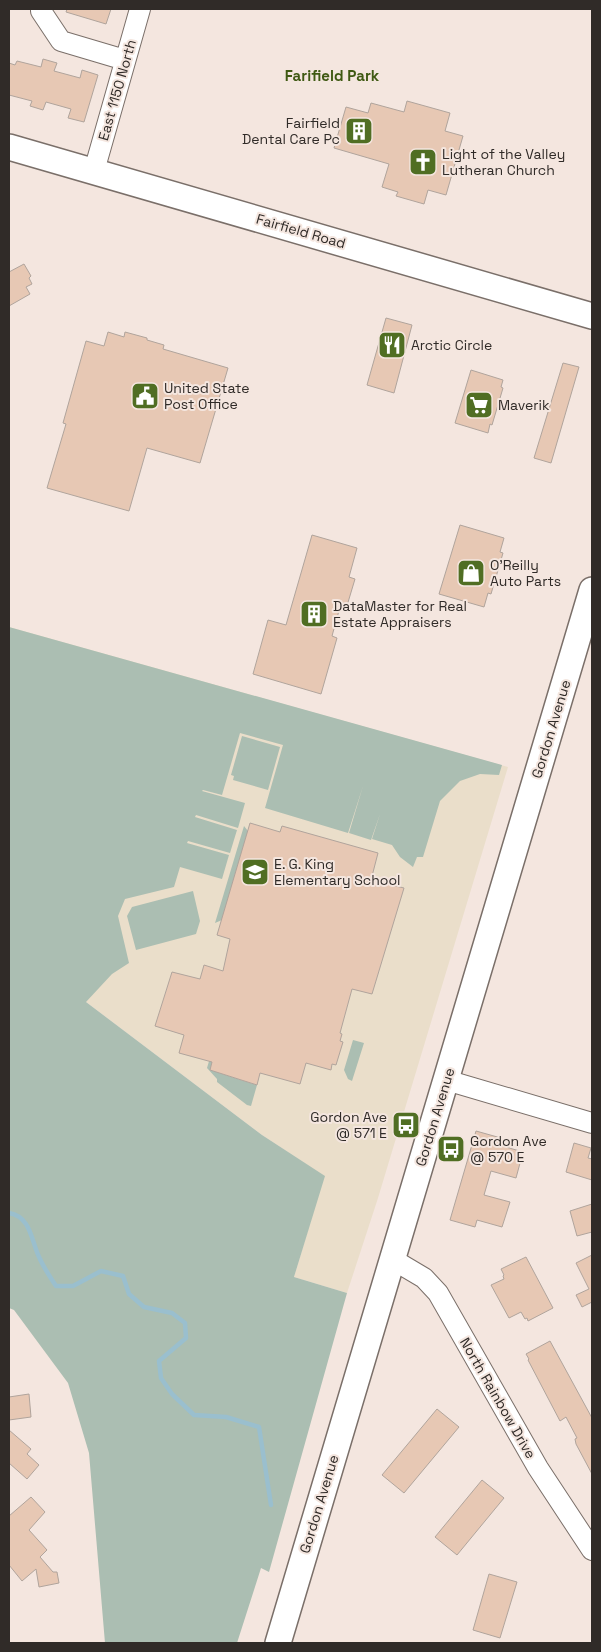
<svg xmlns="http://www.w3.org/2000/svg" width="601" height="1652" viewBox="0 0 601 1652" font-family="'Space Grotesk',sans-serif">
<rect width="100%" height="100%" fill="#f4e6df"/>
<!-- education -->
<path fill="#eadeca" d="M9 627 508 767 378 1198 347 1293 294 1277 324 1176 262 1135 53 977 9 741Z"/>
<!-- green -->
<path fill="#abbeb2" d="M9 627 502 765 499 775 480 774 460 781 440 801 423 857H417L413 867 400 857 392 845 372 839 380 814 371 840 349 833 363 786 348 833 265 808 283 745 240 733 222 795 203 790 202 791 245 803 238 828 196 815 195 817 237 830 230 853 188 841 187 843 229 855 222 879 180 867 174 887 125 899 118 916 129 963 112 974 86 1002 262 1135 325 1176 294 1277 347 1293 269 1572 261 1568 237 1643H105L89 1453 68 1383 14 1310 9 1308Z
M242 736 280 747 268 790 233 780 234 776 231 775Z
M244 826 248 831 222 920 215 923Z
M193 891 200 921 196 934 136 950 127 916 132 907Z
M353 1040 364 1043 352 1081 348 1079 344 1070Z
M214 1044 217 1045 210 1070 257 1085 251 1106 247 1105 217 1082V1079L207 1068Z"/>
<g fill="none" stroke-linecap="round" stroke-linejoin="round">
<!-- stream -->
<path stroke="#9abfce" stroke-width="4.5" d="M9 1213C32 1217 31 1242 40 1259 44 1268 50 1277 56 1286H73L101 1271 123 1276 129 1294 144 1307 172 1313 185 1323 186 1338 159 1361 161 1378 172 1394 194 1415 226 1417 259 1427 271 1505"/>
</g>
<!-- building -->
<path fill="#e7c8b4" stroke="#b0a49c" d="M67 9H111L106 24 66 12Z
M43 59 57 63 54 71 80 78 82 70 98 75 84 122 68 118 71 109 46 102 43 110 30 106 32 101 9 95V63L15 65 17 61 41 67Z
M407 101 450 113 445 131 463 136 446 195 428 190 424 204 396 196 398 192 382 187 389 164 334 148 346 107 368 113 371 103 404 112Z
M24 264 31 276 29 278 32 284 26 287 30 294 9 306V272Z
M386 318 412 325 394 393 367 385Z
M108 332 124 337 125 332 147 338V340L164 345 163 349 228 368 200 463 147 448 129 511 47 488 66 424 63 423 86 341 104 346Z
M563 363 579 367 551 463 534 458Z
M471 370 503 380 501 387 503 388 492 425 490 424 488 433 455 423Z
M460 525 504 538 500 552 503 553 491 594 488 593 484 607 439 594Z
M312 535 357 548 349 577 355 579 346 609 340 607 332 636 337 638 321 694 253 674 268 620 286 625Z
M250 823 280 832 282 826 378 853 371 880 404 888 372 994 352 989 340 1033 342 1034 340 1041 343 1042 336 1065 332 1064 331 1070 306 1063 300 1084 260 1073 257 1085 210 1070 212 1062 179 1053 184 1035 155 1026 172 972 200 979 204 965 223 971 230 939 217 935Z
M476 1131 501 1138 499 1145 523 1152 516 1178 491 1171 484 1195 510 1202 502 1227 477 1220 475 1227 450 1220Z
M574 1143 591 1148 588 1158 592 1159V1180L566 1172Z
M592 1204V1232L577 1236 570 1211Z
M592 1255V1302L582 1307 576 1295 589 1289 576 1263Z
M526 1257 553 1308 528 1321 527 1318 525 1319 521 1312 509 1318 491 1285 504 1279 503 1276 504 1275 501 1269Z
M550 1341 592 1418V1474L576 1444 575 1439 577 1438 566 1417 560 1421 528 1360 529 1359 526 1354Z
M29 1394 31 1417 9 1420V1397Z
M437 1409 459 1427 404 1493 382 1475Z
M9 1430 31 1449 27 1454 39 1465 27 1479 9 1463Z
M482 1480 504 1498 457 1555 435 1537Z
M31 1497 45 1512 29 1530 47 1550 40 1557 53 1572H57L59 1583 39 1587 36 1569 22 1581 9 1565V1516Z
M489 1574 517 1582 500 1638 473 1630Z"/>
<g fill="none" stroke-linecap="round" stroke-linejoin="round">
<defs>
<path id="minor" d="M41 11 61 41 125 60
M94 171 140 9
M446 1080 592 1123
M392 1259 424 1278 438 1293 538 1468 592 1550"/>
<path id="major" d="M9 147 592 316
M278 1643 592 590"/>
</defs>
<!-- minor casing -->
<use href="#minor" stroke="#7a6f69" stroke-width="22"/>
<!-- major casing -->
<use href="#major" stroke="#7a6f69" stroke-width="28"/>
<!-- minor -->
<use href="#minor" stroke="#fff" stroke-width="20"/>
<!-- major -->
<use href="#major" stroke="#fff" stroke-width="25"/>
</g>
<!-- icons -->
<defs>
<symbol id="building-square" viewBox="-11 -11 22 22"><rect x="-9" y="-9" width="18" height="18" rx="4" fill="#506e23" stroke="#f4e6df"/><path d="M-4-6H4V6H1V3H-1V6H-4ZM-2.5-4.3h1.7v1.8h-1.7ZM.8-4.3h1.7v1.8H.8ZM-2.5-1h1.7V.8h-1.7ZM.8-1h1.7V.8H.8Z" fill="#fff"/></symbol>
<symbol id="church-square" viewBox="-11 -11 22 22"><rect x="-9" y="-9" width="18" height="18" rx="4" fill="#506e23" stroke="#f4e6df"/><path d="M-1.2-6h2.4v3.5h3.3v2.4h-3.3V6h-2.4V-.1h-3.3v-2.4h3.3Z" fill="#fff"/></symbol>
<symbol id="restaurant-square" viewBox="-11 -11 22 22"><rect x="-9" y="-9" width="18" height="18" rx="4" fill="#506e23" stroke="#f4e6df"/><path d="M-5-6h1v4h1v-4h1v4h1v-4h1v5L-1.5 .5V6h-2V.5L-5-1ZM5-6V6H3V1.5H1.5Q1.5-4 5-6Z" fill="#fff"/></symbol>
<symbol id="civic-square" viewBox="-11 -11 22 22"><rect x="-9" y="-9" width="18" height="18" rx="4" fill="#506e23" stroke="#f4e6df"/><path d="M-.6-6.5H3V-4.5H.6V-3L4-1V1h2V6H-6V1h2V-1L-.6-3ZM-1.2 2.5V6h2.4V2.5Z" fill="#fff"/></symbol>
<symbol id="supermarket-square" viewBox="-11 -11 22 22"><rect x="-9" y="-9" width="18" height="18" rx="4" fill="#506e23" stroke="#f4e6df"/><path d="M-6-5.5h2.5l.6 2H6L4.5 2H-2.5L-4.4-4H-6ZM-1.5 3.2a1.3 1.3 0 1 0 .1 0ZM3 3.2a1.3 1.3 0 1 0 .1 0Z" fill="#fff"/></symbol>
<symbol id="shop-square" viewBox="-11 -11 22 22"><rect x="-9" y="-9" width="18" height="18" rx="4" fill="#506e23" stroke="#f4e6df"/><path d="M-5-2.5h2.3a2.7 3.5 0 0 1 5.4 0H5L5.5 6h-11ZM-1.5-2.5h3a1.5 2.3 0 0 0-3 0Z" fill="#fff"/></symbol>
<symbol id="school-square" viewBox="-11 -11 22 22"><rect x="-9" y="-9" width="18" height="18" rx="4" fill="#506e23" stroke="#f4e6df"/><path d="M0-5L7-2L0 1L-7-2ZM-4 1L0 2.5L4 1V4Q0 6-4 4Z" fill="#fff"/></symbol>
<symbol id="bus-square" viewBox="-11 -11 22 22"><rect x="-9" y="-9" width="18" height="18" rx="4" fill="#506e23" stroke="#f4e6df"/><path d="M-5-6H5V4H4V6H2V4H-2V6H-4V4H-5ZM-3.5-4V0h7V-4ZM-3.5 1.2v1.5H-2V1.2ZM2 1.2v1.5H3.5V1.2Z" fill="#fff"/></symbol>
</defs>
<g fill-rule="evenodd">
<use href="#building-square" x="343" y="115" width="32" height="32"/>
<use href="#church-square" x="407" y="146" width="32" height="32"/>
<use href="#restaurant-square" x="376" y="329" width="32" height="32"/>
<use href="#civic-square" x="129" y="380" width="32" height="32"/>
<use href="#supermarket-square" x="463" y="389" width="32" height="32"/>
<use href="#shop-square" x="455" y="557" width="32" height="32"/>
<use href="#building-square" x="298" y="598" width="32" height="32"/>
<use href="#school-square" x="239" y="856" width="32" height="32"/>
<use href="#bus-square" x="390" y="1109" width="32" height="32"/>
<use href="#bus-square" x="435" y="1133" width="32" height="32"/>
</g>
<g text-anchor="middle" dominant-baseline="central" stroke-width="4" stroke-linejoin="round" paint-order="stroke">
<!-- street labels -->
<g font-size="14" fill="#302b28" stroke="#f4e6df">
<text transform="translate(117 90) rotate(-74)">East 1150 North</text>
<text transform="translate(301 231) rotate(16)">Fairfield Road</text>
<text transform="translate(551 729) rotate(-73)">Gordon Avenue</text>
<text transform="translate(435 1117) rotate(-73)">Gordon Avenue</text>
<text transform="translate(498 1398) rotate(60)">North Rainbow Drive</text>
<text transform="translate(319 1504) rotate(-73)">Gordon Avenue</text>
</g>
<!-- poi labels -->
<g font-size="14" fill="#302b28" stroke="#f4e6df" text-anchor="start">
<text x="340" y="123" text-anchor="end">Fairfield<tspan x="340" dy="16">Dental Care Pc</tspan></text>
<text x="442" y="154">Light of the Valley<tspan x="442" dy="16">Lutheran Church</tspan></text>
<text x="411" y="345">Arctic Circle</text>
<text x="164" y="388">United State<tspan x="164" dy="16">Post Office</tspan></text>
<text x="498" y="405">Maverik</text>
<text x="490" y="565">O'Reilly<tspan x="490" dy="16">Auto Parts</tspan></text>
<text x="333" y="606">DataMaster for Real<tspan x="333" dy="16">Estate Appraisers</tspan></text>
<text x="274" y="864">E. G. King<tspan x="274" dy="16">Elementary School</tspan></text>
<text x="387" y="1117" text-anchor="end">Gordon Ave<tspan x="387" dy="16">@ 571 E</tspan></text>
<text x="470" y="1141">Gordon Ave<tspan x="470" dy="16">@ 570 E</tspan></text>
</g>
<!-- neighbourhood labels -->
<g font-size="15" font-weight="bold" fill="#3f5913" stroke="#f4e6df">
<text x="332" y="75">Farifield Park</text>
</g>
</g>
<!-- border -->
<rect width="601" height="1652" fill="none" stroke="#302b28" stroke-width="20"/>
</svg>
